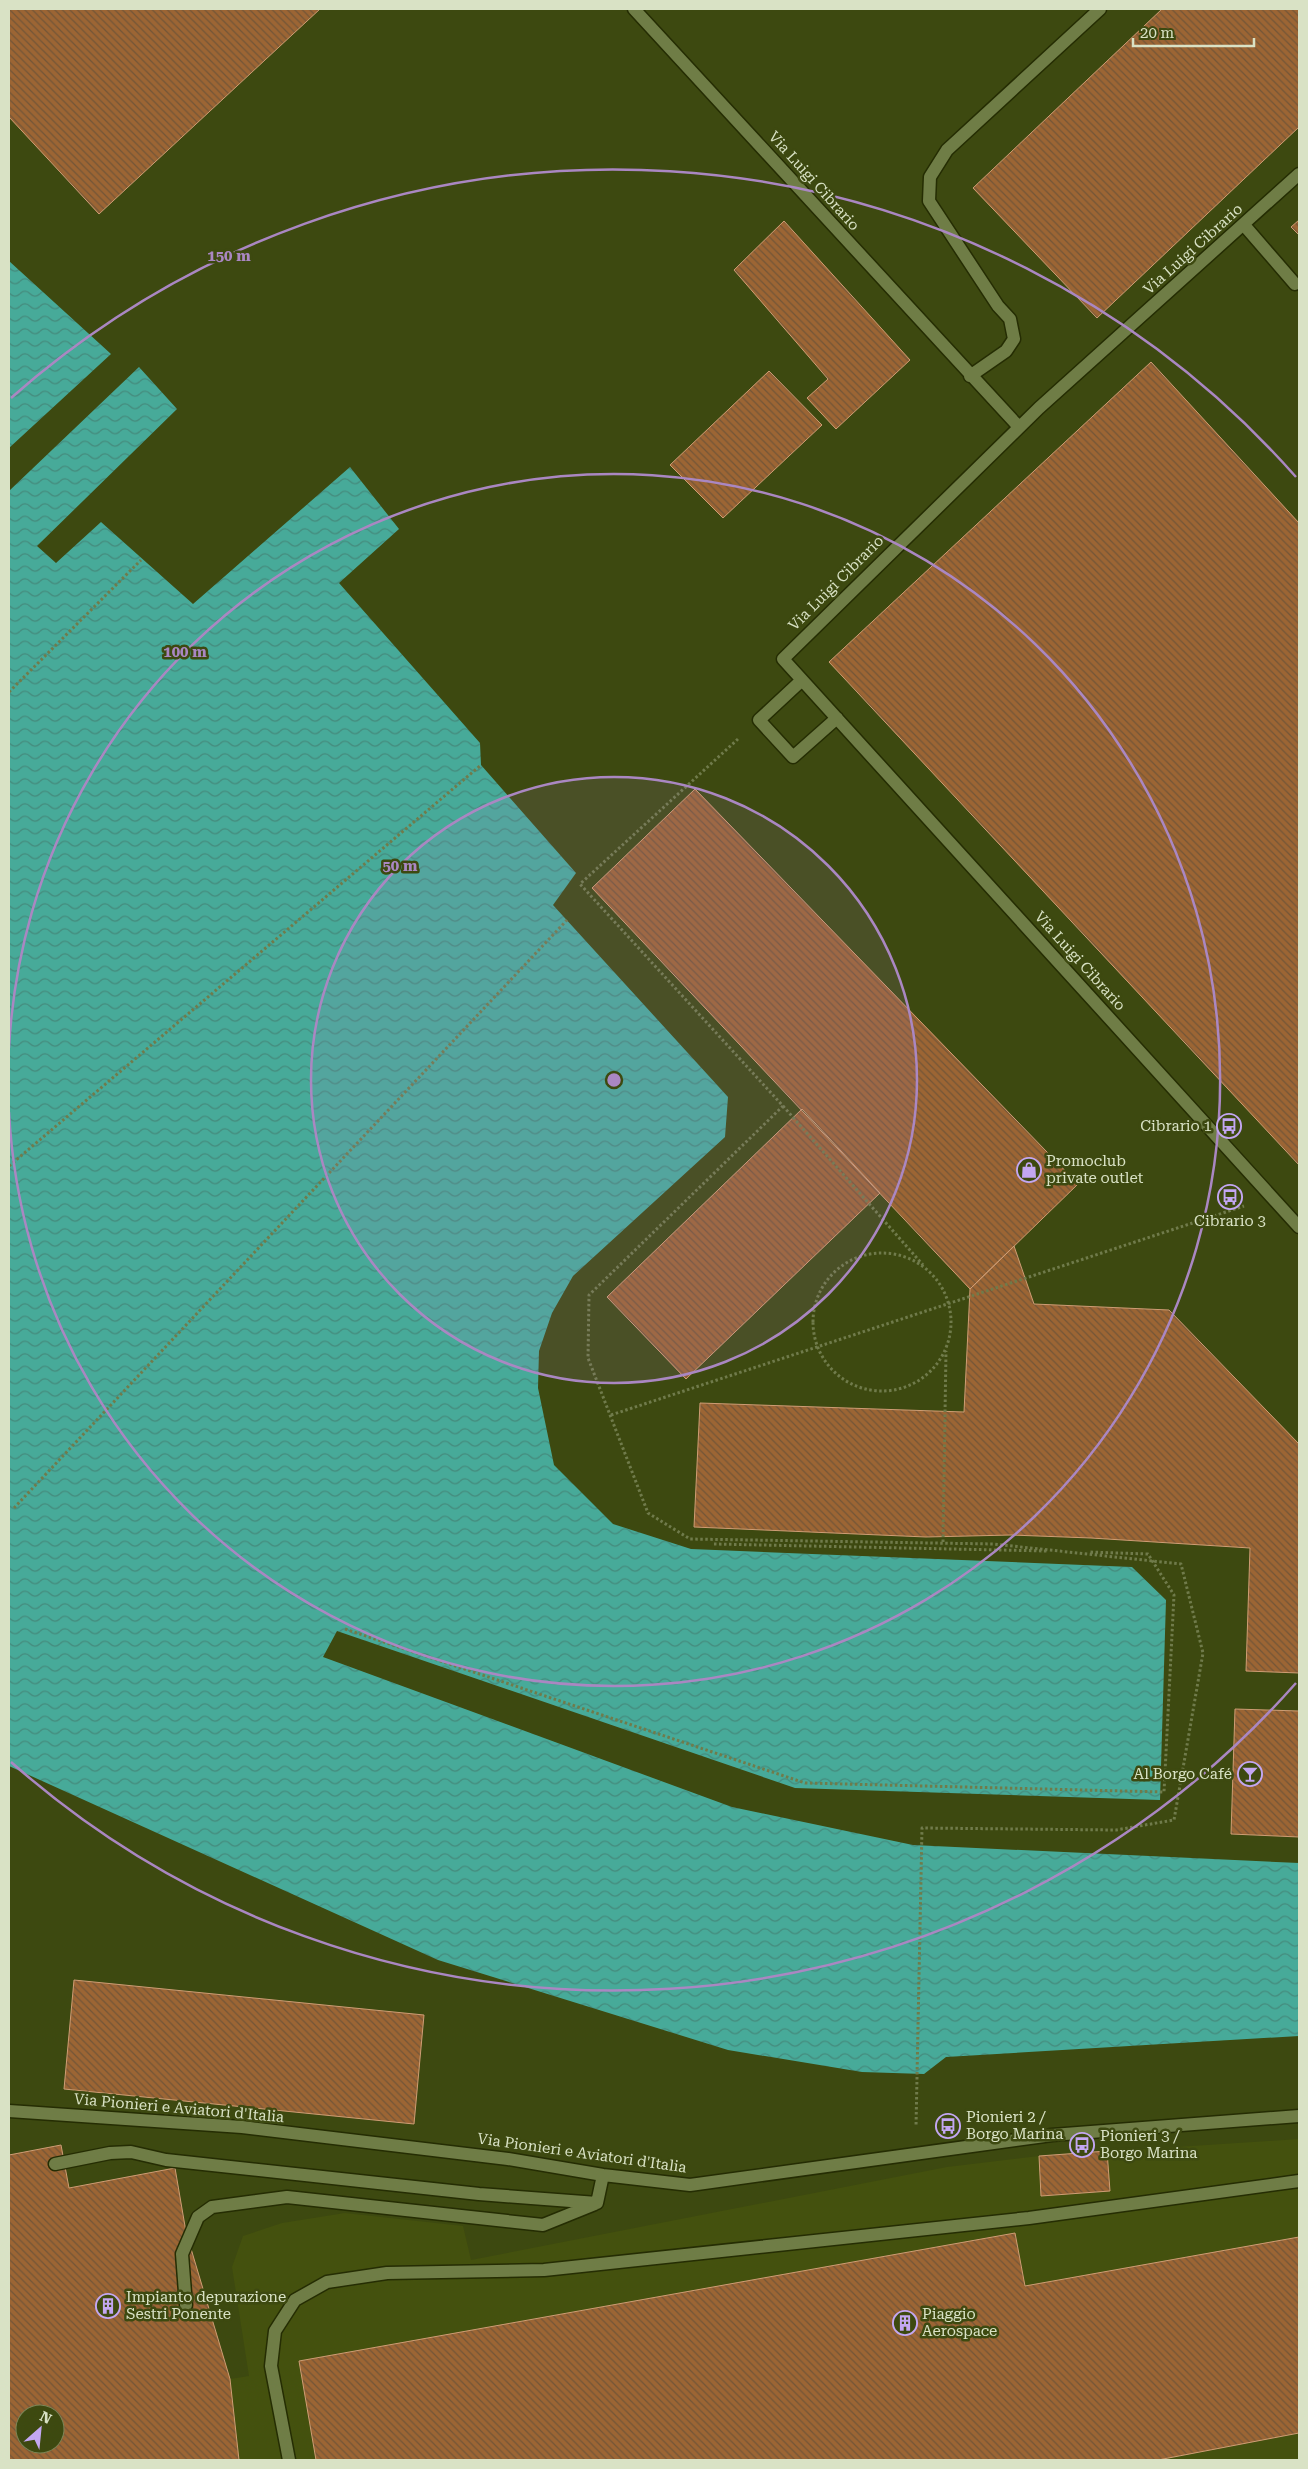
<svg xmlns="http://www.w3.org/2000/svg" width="1308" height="2469" viewBox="0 0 1308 2469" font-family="'Roboto Serif',serif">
<defs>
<pattern id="water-waves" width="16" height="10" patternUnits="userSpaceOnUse" patternTransform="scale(1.25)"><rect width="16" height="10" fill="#47aa99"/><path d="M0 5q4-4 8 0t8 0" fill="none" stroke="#458b7d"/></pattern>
<pattern id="building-back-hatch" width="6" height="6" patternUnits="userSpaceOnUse" patternTransform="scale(1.25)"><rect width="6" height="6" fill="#9c6534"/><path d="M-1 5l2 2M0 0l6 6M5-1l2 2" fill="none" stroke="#735637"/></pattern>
</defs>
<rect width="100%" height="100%" fill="#3d4910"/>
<!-- built -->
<path fill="#44510e" d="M1299 2139V2460H239L230 2379 249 2376 232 2267 243 2236 282 2223 345 2213 463 2226 471 2260 947 2167 1039 2156Z"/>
<!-- water -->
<path fill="url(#water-waves)" d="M9 261 111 354 9 448Z
M139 367 177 409 37 546 56 563 101 522 193 604 350 467 399 529 339 583 480 743 481 765 576 873 553 905 728 1097 725 1137 573 1276 552 1313 539 1351 538 1388 554 1465 613 1524 691 1549 1132 1567 1166 1600 1160 1800 795 1788 337 1631 323 1657 732 1807 913 1845 1299 1863V2036L946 2057 924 2074 862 2072 728 2050 438 1960 9 1766V491Z"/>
<!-- building -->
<path fill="url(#building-back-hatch)" stroke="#ce9d75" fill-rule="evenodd" d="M9 9H320L99 214 9 117Z
M1162 9H1299V127L1097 318 973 188Z
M1299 220V235L1291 227Z
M784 221 910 360 836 429 807 398 828 379 734 270Z
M1151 362 1299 523V1165L829 662Z
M769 371 822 425 723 518 670 465Z
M695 789 1078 1184 970 1289 592 888Z
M802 1109 880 1193 686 1379 607 1297Z
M1014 1246 1034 1304 1169 1310 1299 1444V1673L1246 1671 1250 1548 1091 1538 1011 1535 926 1537 694 1527 700 1403 964 1412 970 1289Z
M1235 1709 1299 1711V1837L1231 1834Z
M74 1980 424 2015 414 2124 64 2089Z
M61 2145 69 2188 175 2168 186 2232 230 2379 239 2460H9V2155ZM25 2414H55V2444H25Z
M1107 2151 1110 2191 1041 2196 1039 2156Z
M1015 2233 1025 2286 1299 2237V2433L1158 2460H316L299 2361Z"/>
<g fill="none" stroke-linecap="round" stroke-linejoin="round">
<defs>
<path id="minor" d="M634 9 1019 427
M1299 174 1039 408 783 659 1299 1227
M1244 225 1295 284
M970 376 1006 351 1014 339 1010 319 998 306 929 201 930 177 947 150 1100 9
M802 680 759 720 793 757 837 718
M9 2111 242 2127 508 2159 603 2175 690 2185 1052 2135 1299 2116
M55 2164 110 2153 131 2152 166 2160 479 2194 597 2203
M597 2203 603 2175
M186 2305 182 2254 198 2217 212 2207 287 2197 543 2225 595 2204
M289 2460 271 2366 275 2331 295 2300 327 2282 387 2273 544 2270 1029 2218 1299 2181"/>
</defs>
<!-- minor casing -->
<use href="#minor" stroke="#252d03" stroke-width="15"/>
<!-- path -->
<path stroke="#707b4b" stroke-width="3" stroke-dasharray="2.5 2.5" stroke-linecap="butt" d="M9 692 141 560
M738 739 580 884 783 1106 589 1295 588 1358 648 1513 690 1539 993 1544 1181 1564 1203 1653 1174 1820 1116 1830 922 1828 916 2127
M783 1106 923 1265
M9 1166 481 765
M813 1322a69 69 0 1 1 138 0a69 69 0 1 1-138 0Z
M611 1415 1244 1206
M14 1508 567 920
M943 1542 946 1351
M714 1544 1047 1551
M345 1629 805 1783 1164 1792 1174 1595 1148 1554 1089 1552"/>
<!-- minor -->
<use href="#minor" stroke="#6f7d46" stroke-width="12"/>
</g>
<!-- distance rings -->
<circle cx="614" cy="1080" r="303" fill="#aa87c2" fill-opacity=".12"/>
<g fill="none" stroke="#aa87c2" stroke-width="2.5">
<circle cx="614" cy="1080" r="303"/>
<path d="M9 1048A606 606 0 1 1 9 1112"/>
<path d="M1296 1683A910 910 0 0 1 11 1762M11 398A910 910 0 0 1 1296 477"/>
</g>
<!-- icons -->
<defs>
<symbol id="bus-ring" viewBox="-11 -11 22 22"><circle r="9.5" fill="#3d4910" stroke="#c3a7f2" stroke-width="1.5"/><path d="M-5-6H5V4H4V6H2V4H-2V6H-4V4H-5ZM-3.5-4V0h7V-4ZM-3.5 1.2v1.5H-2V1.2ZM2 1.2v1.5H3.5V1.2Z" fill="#c3a7f2"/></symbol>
<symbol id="shop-ring" viewBox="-11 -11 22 22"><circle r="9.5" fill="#3d4910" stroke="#c3a7f2" stroke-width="1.5"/><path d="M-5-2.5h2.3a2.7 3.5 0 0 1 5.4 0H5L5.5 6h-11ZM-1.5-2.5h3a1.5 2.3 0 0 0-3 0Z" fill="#c3a7f2"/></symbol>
<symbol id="bar-ring" viewBox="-11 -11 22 22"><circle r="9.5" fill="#3d4910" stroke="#c3a7f2" stroke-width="1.5"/><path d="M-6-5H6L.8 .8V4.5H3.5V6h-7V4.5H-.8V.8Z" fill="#c3a7f2"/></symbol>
<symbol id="building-ring" viewBox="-11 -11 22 22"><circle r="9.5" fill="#3d4910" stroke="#c3a7f2" stroke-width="1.5"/><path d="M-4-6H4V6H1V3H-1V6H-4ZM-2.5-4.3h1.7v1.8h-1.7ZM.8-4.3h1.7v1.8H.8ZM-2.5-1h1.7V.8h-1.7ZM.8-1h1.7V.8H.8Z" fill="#c3a7f2"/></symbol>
</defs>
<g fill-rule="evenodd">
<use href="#bus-ring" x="1215" y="1112" width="28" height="28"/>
<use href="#shop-ring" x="1015" y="1156" width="28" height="28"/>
<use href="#bus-ring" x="1216" y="1183" width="28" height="28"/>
<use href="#bar-ring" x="1236" y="1760" width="28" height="28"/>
<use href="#bus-ring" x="934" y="2112" width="28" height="28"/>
<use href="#bus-ring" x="1068" y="2131" width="28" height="28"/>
<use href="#building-ring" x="94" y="2292" width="28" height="28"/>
<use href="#building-ring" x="891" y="2309" width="28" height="28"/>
</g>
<g text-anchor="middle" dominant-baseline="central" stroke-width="5" stroke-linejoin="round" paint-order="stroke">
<!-- street labels -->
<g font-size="15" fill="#d9e2c5" stroke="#3d4910">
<text transform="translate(814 181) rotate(48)">Via Luigi Cibrario</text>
<text transform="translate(1193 249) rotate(-42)">Via Luigi Cibrario</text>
<text transform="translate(836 583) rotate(-45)">Via Luigi Cibrario</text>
<text transform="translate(1080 961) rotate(48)">Via Luigi Cibrario</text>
<text transform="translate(179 2108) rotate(5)">Via Pionieri e Aviatori d'Italia</text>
<text transform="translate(582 2153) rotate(8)">Via Pionieri e Aviatori d'Italia</text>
</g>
<!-- poi labels -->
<g font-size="15" fill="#d9e2c5" stroke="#3d4910" text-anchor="start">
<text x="1212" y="1126" text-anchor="end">Cibrario 1</text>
<text x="1046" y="1161">Promoclub<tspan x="1046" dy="17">private outlet</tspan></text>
<text x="1230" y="1221" text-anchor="middle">Cibrario 3</text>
<text x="1232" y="1774" text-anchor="end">Al Borgo Café</text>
<text x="966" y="2117">Pionieri 2 /<tspan x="966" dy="17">Borgo Marina</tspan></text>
<text x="1100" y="2136">Pionieri 3 /<tspan x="1100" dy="17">Borgo Marina</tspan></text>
<text x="126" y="2297">Impianto depurazione<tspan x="126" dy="17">Sestri Ponente</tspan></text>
<text x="922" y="2314">Piaggio<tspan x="922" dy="17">Aerospace</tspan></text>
</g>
</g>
<circle cx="614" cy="1080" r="8" fill="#aa87c2" stroke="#3d4910" stroke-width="2.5"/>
<g font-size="15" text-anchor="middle" font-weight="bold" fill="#aa87c2" stroke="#3d4910" stroke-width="5" stroke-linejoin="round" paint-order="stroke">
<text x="229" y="261">150 m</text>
<text x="185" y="657">100 m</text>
<text x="400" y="871">50 m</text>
</g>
<!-- border -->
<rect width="1308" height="2469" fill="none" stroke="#d9e2c5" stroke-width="20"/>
<!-- north arrow -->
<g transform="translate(40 2429) rotate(27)"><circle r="24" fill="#3d4910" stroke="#7b8658"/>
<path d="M0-4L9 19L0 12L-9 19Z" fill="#c3a7f2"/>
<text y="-8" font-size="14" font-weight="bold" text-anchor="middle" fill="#d9e2c5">N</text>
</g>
<!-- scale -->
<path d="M1133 38v8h121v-8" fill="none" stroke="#d9e2c5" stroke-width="2.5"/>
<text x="1140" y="38" font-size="15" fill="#d9e2c5" stroke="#3d4910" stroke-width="4" paint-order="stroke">20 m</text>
</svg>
